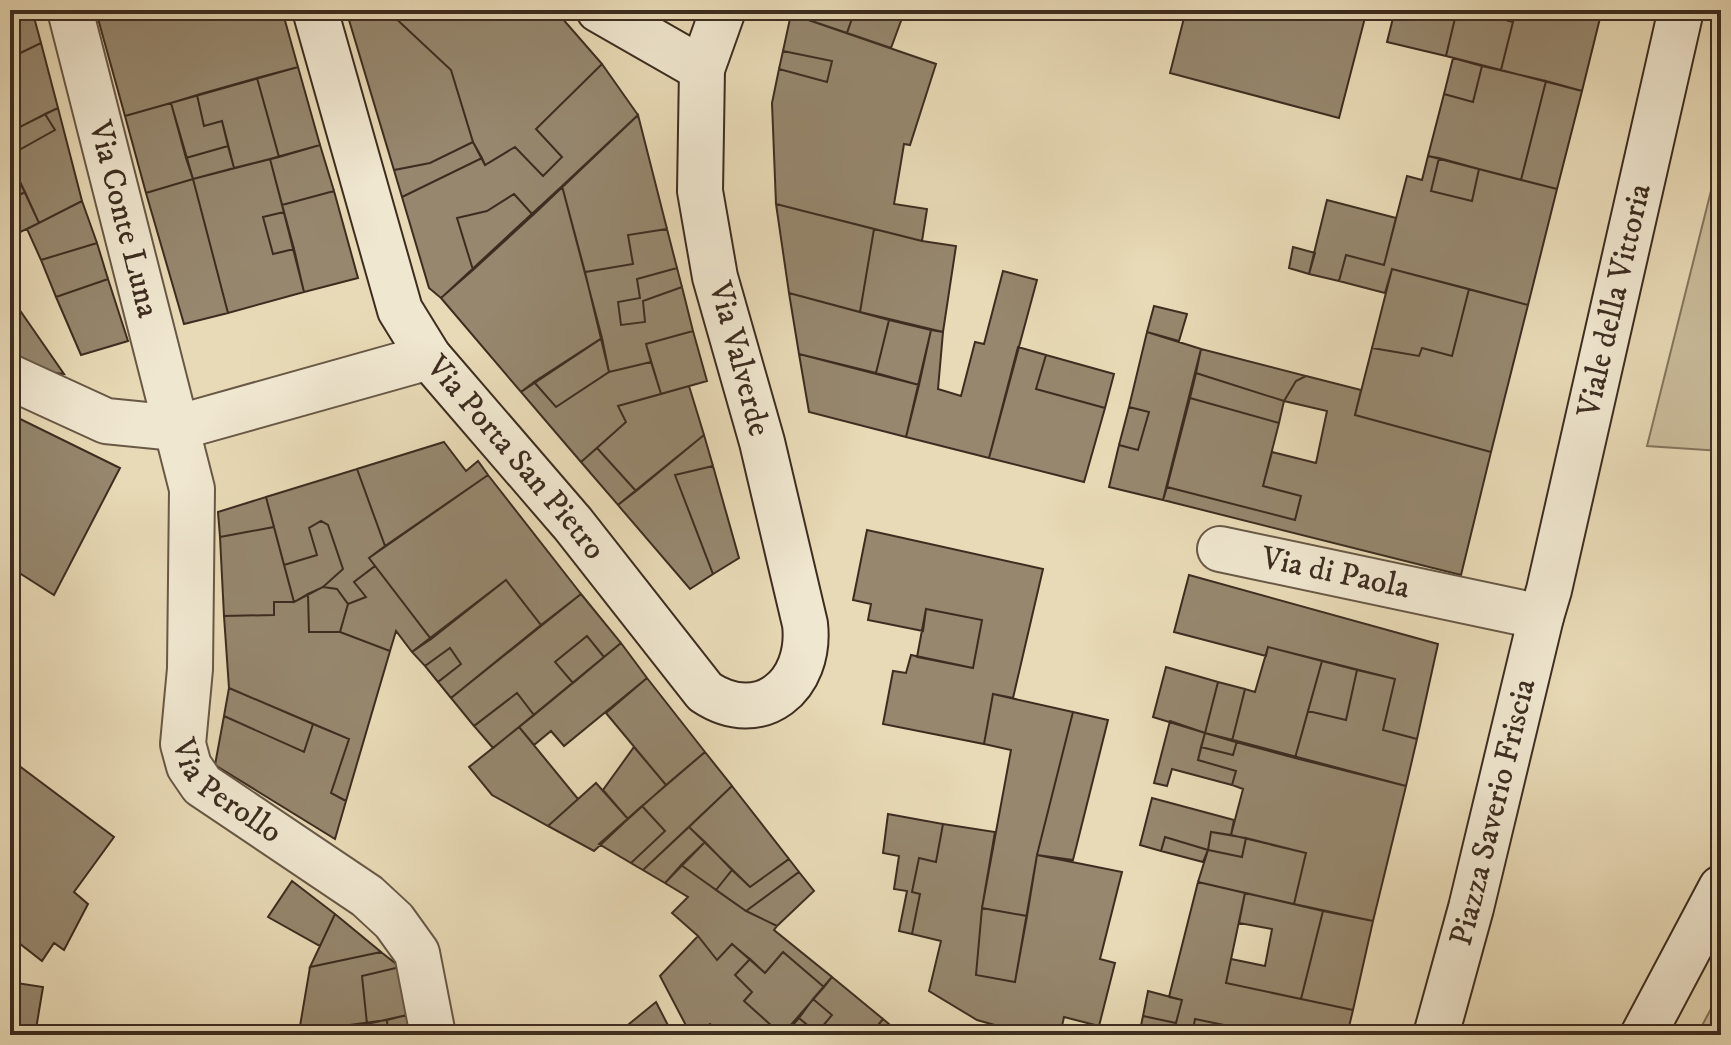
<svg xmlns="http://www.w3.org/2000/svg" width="1731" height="1045" viewBox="0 0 1731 1045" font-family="'IM FELL DW Pica',serif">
<rect width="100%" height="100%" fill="#e8dab6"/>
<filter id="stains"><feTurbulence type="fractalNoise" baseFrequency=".0025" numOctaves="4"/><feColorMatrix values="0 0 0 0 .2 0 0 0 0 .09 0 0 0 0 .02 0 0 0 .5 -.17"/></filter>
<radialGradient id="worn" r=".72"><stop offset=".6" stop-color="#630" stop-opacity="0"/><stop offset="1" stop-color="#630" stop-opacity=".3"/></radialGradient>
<!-- green -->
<path fill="#cbbd9c" stroke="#84755e" stroke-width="2" d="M1721 151V451L1647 446Z
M1721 990V1035H1697Z"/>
<!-- building -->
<path fill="#96876e" stroke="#3d2d20" stroke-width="2" d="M10 10H32L41 43 10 58Z
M115 10H282L298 67 125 116 97 15Z
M346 10H395L391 14 451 70 473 142 430 163 394 170Z
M395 10H555L602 64 536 129 562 157 543 176 515 147 485 165 473 142 451 70 391 14Z
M793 10H855L847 33 791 14Z
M855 10H905L891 48 847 33Z
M1186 10H1224L1255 19 1258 10H1367L1339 118 1170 73Z
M1224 10H1258L1255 19Z
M1395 10H1411L1443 18 1446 10H1457L1446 56 1387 42Z
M1457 10H1467L1513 22 1501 70 1446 56Z
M1467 10H1602L1582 91 1501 70 1513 22Z
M791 14 936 64 910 145 904 144 894 204 927 209 922 241 776 204 772 103 779 69 827 82 832 61 783 51Z
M41 43 58 108 10 132V58Z
M783 51 832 61 827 82 779 69Z
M1453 58 1482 66 1473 102 1444 94Z
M602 64 638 115 533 215 514 194 487 211 457 218 473 270 441 298 429 288 402 197 482 158 485 165 515 147 543 176 562 157 536 129Z
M1482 66 1546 81 1521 180 1428 156 1444 94 1473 102Z
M298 67 320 145 279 157 257 78Z
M257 78 279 157 234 168 222 121 204 126 197 95Z
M1546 81 1582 91 1557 189 1521 180Z
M197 95 204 126 222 121 228 146 186 158 171 103Z
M171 103 193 179 146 193 125 116Z
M58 108 82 201 39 223 10 161V155L55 130 45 114Z
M45 114 55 130 10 155V132Z
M638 115 667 229 628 235 633 264 585 272 562 186Z
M473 142 482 158 402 197 394 170 430 163Z
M320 145 334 191 282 205 270 159Z
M228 146 234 168 193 179 186 158Z
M1428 156 1439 158 1431 191 1472 201 1479 169 1557 189 1528 305 1392 269 1385 293 1339 281 1346 255 1384 265 1407 176 1422 180Z
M1439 158 1479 169 1472 201 1431 191Z
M270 159 284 212 263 217 273 254 294 249 304 292 228 313 193 179Z
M10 161 25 192 10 200Z
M193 179 228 313 184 324 146 193Z
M562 186 602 338 521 392 441 298Z
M334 191 358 278 304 292 282 205Z
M25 192 39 223 10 237V200Z
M514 194 533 215 473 270 457 218 487 211Z
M1327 200 1396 218 1384 265 1346 255 1339 281 1309 274Z
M82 201 97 243 41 260 27 229Z
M776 204 874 229 860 312 789 293Z
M284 212 294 249 273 254 263 217Z
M667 229 677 268 637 279 640 298 618 302 621 325 645 322 643 301 682 287 693 331 646 344 651 362 609 372 585 272 633 264 628 235Z
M874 229 922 241 956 246 943 332 860 312Z
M97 243 108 279 56 297 41 260Z
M1293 247 1315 253 1309 274 1289 268Z
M677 268 682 287 643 301 645 322 621 325 618 302 640 298 637 279Z
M1392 269 1469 289 1452 356 1422 348 1419 356 1372 348Z
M1003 271 1037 280 989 458 906 437 931 330 943 332 938 389 961 396 975 342 984 344Z
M108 279 128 341 81 355 56 297Z
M1469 289 1528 305 1491 452 1355 415 1372 348 1419 356 1422 348 1452 356Z
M789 293 889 320 876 373 799 354Z
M10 296 64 374 24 369 10 354Z
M1154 306 1187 314 1179 341 1147 332Z
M889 320 931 330 919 385 876 373Z
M693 331 707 381 661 394 646 344Z
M1147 332 1201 349 1163 500 1109 487 1119 445 1138 450 1149 412 1129 407Z
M602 338 609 372 556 407 534 382Z
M1018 347 1046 355 1036 389 1105 408 1084 482 989 458Z
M1201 349 1306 376 1296 381 1284 401 1196 373Z
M799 354 919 385 906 437 809 412Z
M1046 355 1114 374 1105 408 1036 389Z
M651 362 661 394 618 406 626 422 581 462 521 392 534 382 556 407 609 372Z
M1196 373 1284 401 1279 423 1190 398Z
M1306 376 1361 390 1355 415 1491 452 1461 575 1163 500 1167 487 1295 520 1301 496 1263 486 1272 452 1316 463 1327 411 1284 401 1296 381Z
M689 386 704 435 636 491 597 448 626 422 618 406Z
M1190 398 1279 423 1263 486 1301 496 1295 520 1167 487Z
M1129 407 1149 412 1138 450 1119 445Z
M10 414 120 468 54 595 10 567Z
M704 435 713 466 675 475 713 574 690 589 618 505Z
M444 442 466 471 478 461 488 475 385 546 357 469Z
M597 448 636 491 618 505 581 462Z
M713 466 739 558 713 574 675 475Z
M357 469 385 546 369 558 375 566 354 582 366 597 348 604 337 589 323 587 343 569 328 525 321 521 309 528 317 555 284 565 266 497Z
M488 475 581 594 541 625 506 580 431 639 369 558Z
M266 497 274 527 220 537 218 512Z
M321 521 328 525 343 569 323 587 294 602 284 565 317 555 309 528Z
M274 527 294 602H274V615L224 616 220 537Z
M867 530 1043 569 1013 698 993 694 984 744 883 724 893 671 906 673 911 655 973 668 982 620 926 609 923 631 868 620 871 604 853 600Z
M375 566 431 639 412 652 396 631 390 651 340 632 348 604 366 597 354 582Z
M1189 575 1438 644 1417 739 1383 730 1395 679 1268 647 1266 656 1174 632Z
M506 580 541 625 451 698 438 682 461 664 450 648 425 666 412 652Z
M323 587 337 589 348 604 340 632H309L308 594Z
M308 594 309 632H340L390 651 346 801 331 793 349 739 229 688 224 616 274 615V602H294Z
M581 594 621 643 604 657 587 636 555 662 573 683 534 715 517 693 474 726 451 698Z
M926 609 982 620 973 668 917 657Z
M587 636 604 657 573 683 555 662Z
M621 643 647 678 564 746 551 731 534 745 519 727Z
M1268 647 1322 661 1295 758 1232 741 1245 689 1255 692Z
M450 648 461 664 438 682 425 666Z
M1322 661 1357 670 1346 720 1308 711Z
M1166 667 1218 682 1205 733 1153 717Z
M1357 670 1395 679 1383 730 1417 739 1406 786 1295 758 1308 711 1346 720Z
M647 678 705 752 666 785 606 713Z
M1218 682 1245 689 1232 741 1205 733Z
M229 688 313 724 304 752 224 716Z
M517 693 534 715 493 748 474 726Z
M993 694 1073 712 1037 855 1027 916 982 908 1011 750 984 744Z
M1073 712 1108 720 1073 860 1037 855Z
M224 716 304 752 313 724 349 739 331 793 346 801 335 839 215 765Z
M1170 721 1205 733 1198 760 1236 771 1232 785 1172 769 1167 786 1154 783Z
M519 727 578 799 548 826 492 795 469 767Z
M1205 733 1237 741 1233 755 1201 747Z
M1237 741 1406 786 1373 921 1294 904 1306 853 1231 835 1243 789 1232 785 1236 771 1198 760 1201 747 1233 755Z
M634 747 666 785 628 819 603 790Z
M705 752 732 786 643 870 631 863 665 831 642 806Z
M10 759 114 837 74 892 88 904 64 950 54 943 42 961 10 936Z
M596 783 628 819 594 851 548 826Z
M732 786 789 859 750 887 689 827Z
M1152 798 1234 820 1231 835 1211 832 1208 850 1165 837 1161 851 1140 845Z
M642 806 665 831 631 863 599 844Z
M888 814 943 824 936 862 919 858 912 892 920 894 912 934 899 931 907 891 894 889 899 856 883 853Z
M943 824 995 832 982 908 976 975 1015 982 1037 855 1122 872 1100 959 1115 963 1099 1026 1064 1017 1060 1035H1030L977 1020 929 991 941 941 912 934 920 894 912 892 919 858 936 862Z
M689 827 705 842 665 883 643 870Z
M1211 832 1246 838 1242 857 1208 850Z
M1165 837 1208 850 1203 862 1161 851Z
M1246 838 1306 853 1294 904 1198 882 1208 850 1242 857Z
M705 842 732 870 716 890 681 865Z
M789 859 799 872 746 911 716 890 732 870 750 887Z
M681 865 746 911 777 926 774 930 832 977 824 987 783 952 765 973 732 944 717 960 698 936 672 913 688 897 665 883Z
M799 872 814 891 777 926 746 911Z
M292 881 335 914 320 946 268 917Z
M1198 882 1245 893 1226 983 1353 1010 1347 1035H1272L1195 1019 1192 1035H1139L1143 1016 1176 1023 1182 1000 1169 997Z
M1245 893 1323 911 1301 999 1226 983 1231 959 1265 966 1272 929 1239 923Z
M982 908 1027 916 1015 982 976 975Z
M1323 911 1373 921 1353 1010 1301 999Z
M335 914 381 952 310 967Z
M698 936 717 960 732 944 750 959 735 975 752 992 744 1001 782 1035H723L710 1024 695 1035H691L660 976Z
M381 952 400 967 362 976 367 1024 299 1032 310 967Z
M783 952 824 987 782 1035 744 1001 752 992 735 975 750 959 765 973Z
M400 967 407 1015 367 1024 362 976Z
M832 977 883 1019 870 1035H819L817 1033 832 1015 813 999Z
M10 982 43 987 35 1035H10Z
M1148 991 1182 1000 1176 1023 1143 1016Z
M813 999 832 1015 817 1033 799 1018Z
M656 1002 673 1035H619L618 1033Z
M407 1015 411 1035H388L387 1020Z
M799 1018 817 1033 819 1035H784Z
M883 1019 902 1035H870Z
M1195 1019 1272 1035H1192Z
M387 1020 388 1035H298L299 1032Z
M710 1024 723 1035H695Z"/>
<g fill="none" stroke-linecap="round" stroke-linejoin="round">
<defs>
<g id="street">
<path id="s1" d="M70 10 192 489 190 669 183 744 189 766 202 785 367 896 394 921 417 953 433 1035"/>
<path d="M10 377 106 421 176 428 429 357"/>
<path id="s2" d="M1220 549 1541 617"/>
</g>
<g id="secondary">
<path id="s3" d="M315 10 400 310 429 357 573 524 705 692C761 729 812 685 805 624L762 442 715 277 700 191 702 69 723 10"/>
<path d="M599 10 702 69"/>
<path id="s4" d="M1436 1035 1471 908 1541 617 1549 590 1681 10"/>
<path d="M1643 1035 1721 888"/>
</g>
</defs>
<!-- street casing -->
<use href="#street" stroke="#685846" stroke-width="48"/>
<!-- secondary casing -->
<use href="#secondary" stroke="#3d2d20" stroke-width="48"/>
<!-- street -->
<use href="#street" stroke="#f0e7d0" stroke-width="44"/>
<!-- secondary -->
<use href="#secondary" stroke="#f0e7d0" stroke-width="44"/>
</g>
<g text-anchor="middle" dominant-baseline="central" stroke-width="7" stroke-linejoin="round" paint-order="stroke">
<!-- street labels -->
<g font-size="32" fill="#3d2d20" stroke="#f0e7d0">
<text stroke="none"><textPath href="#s1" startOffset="216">Via Conte Luna</textPath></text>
<text stroke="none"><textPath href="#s4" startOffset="756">Viale della Vittoria</textPath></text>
<text transform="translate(739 359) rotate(75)">Via Valverde</text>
<text stroke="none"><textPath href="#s3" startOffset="500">Via Porta San Pietro</textPath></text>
<text stroke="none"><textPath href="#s2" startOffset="118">Via di Paola</textPath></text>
<text stroke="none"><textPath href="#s1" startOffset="816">Via Perollo</textPath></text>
<text stroke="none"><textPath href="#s4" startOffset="230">Piazza Saverio Friscia</textPath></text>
</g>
</g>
<!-- margin -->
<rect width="1731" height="1045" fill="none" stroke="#e8dab6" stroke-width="40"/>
<rect x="12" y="12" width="1707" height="1021" fill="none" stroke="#3d2d20" stroke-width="4"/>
<rect x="20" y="20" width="1691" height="1005" fill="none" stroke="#3d2d20" stroke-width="2"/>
<rect width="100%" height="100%" filter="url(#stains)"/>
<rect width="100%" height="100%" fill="url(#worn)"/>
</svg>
